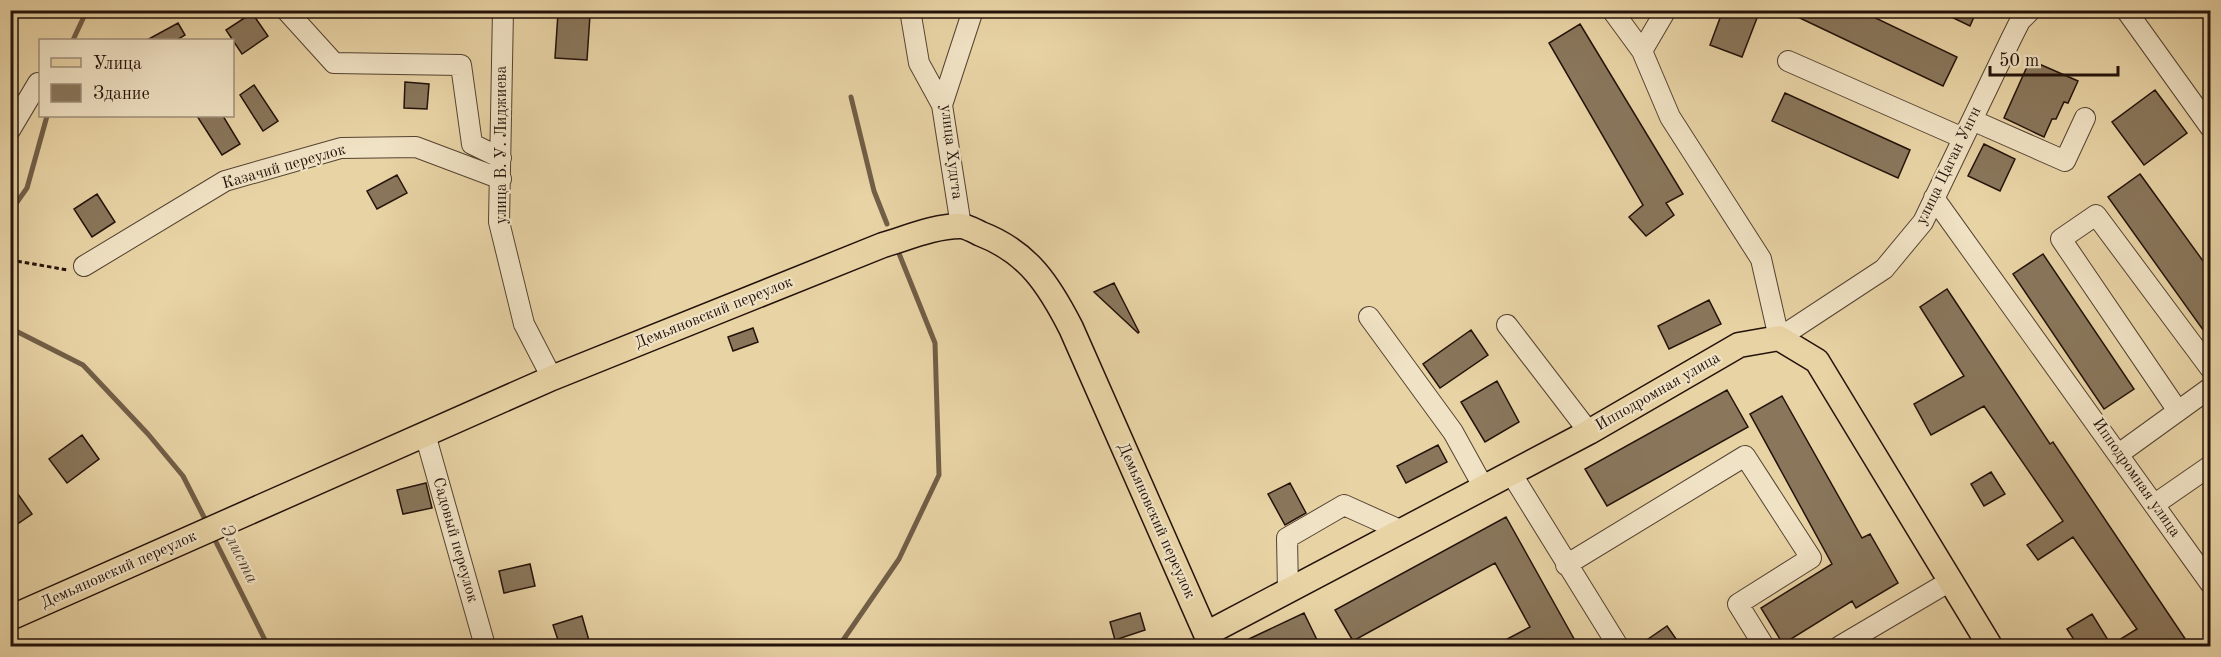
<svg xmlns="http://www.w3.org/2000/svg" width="2221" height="657" viewBox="0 0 2221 657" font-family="'Old Standard TT',serif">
<rect width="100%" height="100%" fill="#e8d3a5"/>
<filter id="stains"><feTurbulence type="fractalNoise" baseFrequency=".00333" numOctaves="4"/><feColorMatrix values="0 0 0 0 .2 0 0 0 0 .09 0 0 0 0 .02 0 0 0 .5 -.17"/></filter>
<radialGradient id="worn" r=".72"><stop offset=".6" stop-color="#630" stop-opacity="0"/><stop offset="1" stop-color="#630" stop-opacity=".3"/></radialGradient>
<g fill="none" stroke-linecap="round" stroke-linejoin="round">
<!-- stream -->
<path stroke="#715e47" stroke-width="5" d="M73 40 87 10
M851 97 874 191 887 224
M10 212 27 188 47 116
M10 328 83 365 148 434 183 476 207 523
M212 534 268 646
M839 646 899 559 939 475 935 343 898 251"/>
</g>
<!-- building -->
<path fill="#89765b" stroke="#23120a" stroke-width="1.5" d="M1723 10H1737L1757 18 1742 57 1710 45Z
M1783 10H1859L1957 57 1943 86Z
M1937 10H1977L1970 26Z
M252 13 268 36 242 54 226 30Z
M558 13 590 15 587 60 555 58Z
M178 23 185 35 177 40H147Z
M1580 24 1683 194 1666 203 1674 215 1646 236 1629 217 1643 205 1549 43Z
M2030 60 2078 81 2068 103 2064 102 2056 119H2052L2044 137 2004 118Z
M405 82 429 84 427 109 404 108Z
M254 85 278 121 263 131 240 95Z
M2155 90 2187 133 2144 165 2112 122Z
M1785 93 1910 150 1898 178 1772 121Z
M197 116H223L240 144 222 155Z
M1984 144 2015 159 2000 191 1968 176Z
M2140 174 2211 272V341L2108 197Z
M397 175 407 193 377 209 367 191Z
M97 194 115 222 92 237 74 209Z
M2043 254 2134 389 2104 409 2013 274Z
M1114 283 1139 332 1138 333 1094 292Z
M1947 289 2050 444 2053 442 2190 646H2078L2067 629 2092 614 2111 645 2137 629 2073 537 2038 560 2027 545 2063 521 1984 406 1931 435 1914 404 1964 376 1920 307Z
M1709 300 1721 324 1669 349 1658 326Z
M753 328 758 342 733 351 728 337Z
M1471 330 1488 355 1440 388 1423 364Z
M1497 381 1519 422 1485 442 1461 402Z
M1727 390 1748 427 1607 506 1585 469Z
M1782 396 1862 538 1870 534 1898 583 1856 608 1852 601 1783 644 1761 608 1832 564 1750 414Z
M82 435 99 459 67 483 49 459Z
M1438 445 1447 462 1406 483 1397 466Z
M1991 472 2005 494 1984 506 1971 484Z
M10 483 32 514 10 529Z
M426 483 432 508 403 514 397 490Z
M1290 483 1306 513 1285 525 1268 494Z
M1506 517 1578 646H1494L1530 627 1495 563 1353 641 1335 610Z
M530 564 535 586 504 593 499 571Z
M1140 613 1145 630 1115 640 1110 622Z
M1304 613 1320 646H1234Z
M582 616 590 644 560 646 553 625Z
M1667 626 1681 646H1638Z"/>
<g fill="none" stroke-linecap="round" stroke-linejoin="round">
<defs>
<path id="minor" d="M286 10 334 63 461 65 472 144 501 158
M503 10 499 222 524 324 552 378
M910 10 919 63 942 105
M1612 10 1642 51
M1666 10 1642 51 1670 117 1761 259 1779 338 1884 269 1923 222 2011 39 2020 21 2031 10
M2126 10 2210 127
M1788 61 1963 138
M1972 120 2065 161 2085 118
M10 130 38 83
M1934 198 2210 583
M961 226 942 105 973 10
M84 266 225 181 341 148 416 147 501 179
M1369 317 1453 432 1484 488
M1507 325 1589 432
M2178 411 2061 239 2096 215 2210 368
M425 434 485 646
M2120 453 2210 388
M1511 473 1618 646
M2155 504 2210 466
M1566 565 1745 456 1811 558 1738 604 1764 646
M1288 591 1287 538 1344 505 1402 531
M1840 646 1952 580"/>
<path id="major" d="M10 618 552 378 883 245C907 238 935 226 960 226 966 226 975 231 981 234 1028 252 1049 285 1071 328L1206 634 1589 432 1739 345 1779 338 1817 361 1990 646"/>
</defs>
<!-- minor casing -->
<use href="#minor" stroke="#544231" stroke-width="22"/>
<!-- major casing -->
<use href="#major" stroke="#23120a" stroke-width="27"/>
<!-- path -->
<path stroke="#23120a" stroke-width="3" stroke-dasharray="4.5 3" stroke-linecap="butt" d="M10 260 68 270"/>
<!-- minor -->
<use href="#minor" stroke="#f0e2c4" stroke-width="20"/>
<!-- major -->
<use href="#major" stroke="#e8d3a5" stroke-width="24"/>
</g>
<g text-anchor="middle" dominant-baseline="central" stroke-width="4.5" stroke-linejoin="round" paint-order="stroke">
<!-- street labels -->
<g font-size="16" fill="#23120a" stroke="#f0e2c4">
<text transform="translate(502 145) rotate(-90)">улица В. У. Лиджиева</text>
<text transform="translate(951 152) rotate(83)">улица Худгта</text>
<text transform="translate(1949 166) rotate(-64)">улица Цаган Унгн</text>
<text transform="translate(284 167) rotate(-16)">Казачий переулок</text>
<text transform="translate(714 313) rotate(-22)">Демьяновский переулок</text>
<text transform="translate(1658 392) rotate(-30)">Ипподромная улица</text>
<text transform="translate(2136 478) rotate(55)">Ипподромная улица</text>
<text transform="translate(1156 521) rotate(66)">Демьяновский переулок</text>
<text transform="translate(455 540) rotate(74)">Садовый переулок</text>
<text transform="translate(119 570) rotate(-24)">Демьяновский переулок</text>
</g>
<!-- water labels -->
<g font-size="18" font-style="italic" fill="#574533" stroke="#f0e2c4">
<text transform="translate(239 554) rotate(63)">Элиста</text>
</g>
</g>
<!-- margin -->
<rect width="2221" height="657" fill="none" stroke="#e8d3a5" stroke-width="36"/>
<rect x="12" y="12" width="2197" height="633" fill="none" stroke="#23120a" stroke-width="3"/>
<rect x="18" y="18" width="2185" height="621" fill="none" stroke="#23120a" stroke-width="1.5"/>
<!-- legend -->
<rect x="39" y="39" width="195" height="78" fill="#f0e2c4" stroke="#9e8f7a" stroke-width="1.5"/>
<rect x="51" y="58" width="30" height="9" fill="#e8d3a5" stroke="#9e8f7a" stroke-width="1.5"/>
<text x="93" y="69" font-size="18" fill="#23120a">Улица</text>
<rect x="51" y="84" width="30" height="18" fill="#89765b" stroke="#9e8f7a" stroke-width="1.5"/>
<text x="93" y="99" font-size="18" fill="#23120a">Здание</text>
<!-- scale -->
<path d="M1990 66v9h128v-9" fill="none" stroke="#23120a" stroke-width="3"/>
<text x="1999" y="66" font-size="18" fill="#23120a" stroke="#f0e2c4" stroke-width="4.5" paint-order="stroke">50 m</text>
<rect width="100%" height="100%" filter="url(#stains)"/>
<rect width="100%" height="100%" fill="url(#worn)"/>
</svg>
